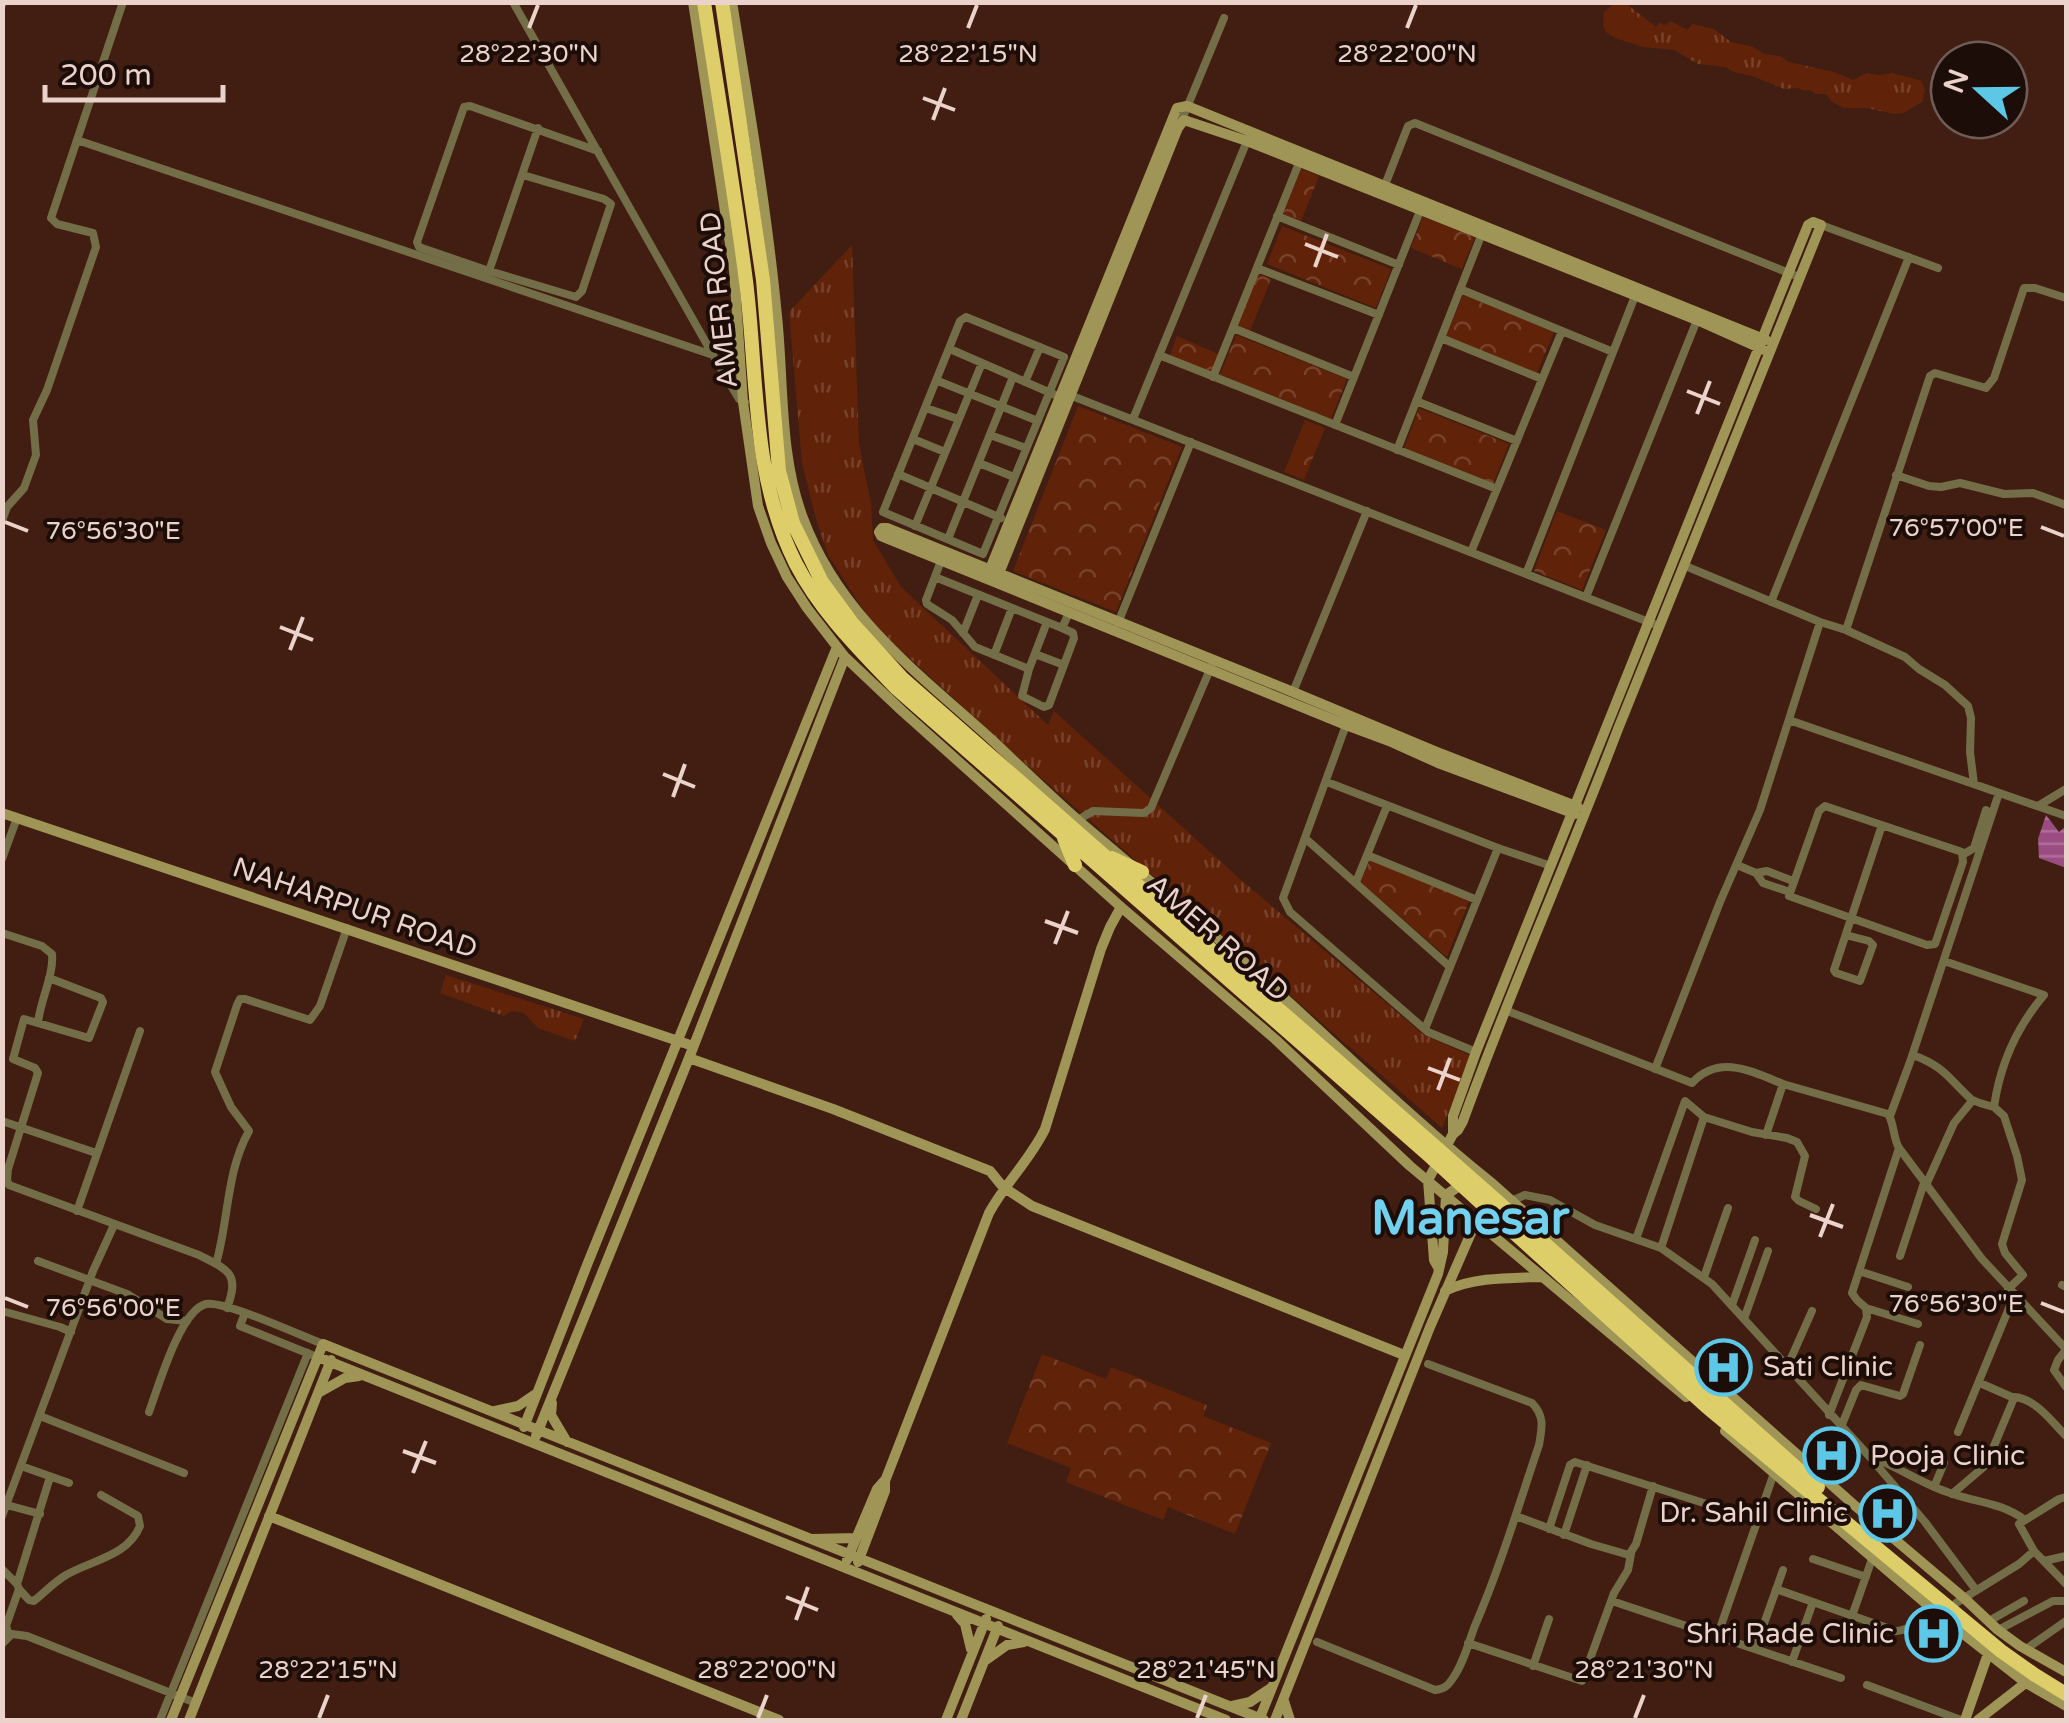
<svg xmlns="http://www.w3.org/2000/svg" width="2069" height="1723" viewBox="0 0 2069 1723" font-family="'Varela Round',sans-serif">
<defs>
<pattern id="grass-tufts" width="24" height="20" patternUnits="userSpaceOnUse" patternTransform="scale(2.5)"><rect width="24" height="20" fill="#602208"/><path d="M3 7l-1-3M5 7V3M7 7l1-3M15 17l-1-3M17 17v-4M19 17l1-3" fill="none" stroke="#77412b"/></pattern>
<pattern id="park-crowns" width="20" height="18" patternUnits="userSpaceOnUse" patternTransform="scale(2.5)"><rect width="20" height="18" fill="#602208"/><path d="M2 6a3 3 0 1 1 6 0M12 15a3 3 0 1 1 6 0" fill="none" stroke="#77412b"/></pattern>
<pattern id="water-rules" width="6" height="5" patternUnits="userSpaceOnUse" patternTransform="scale(2.5)"><rect width="6" height="5" fill="#9b4d83"/><path d="M0 2.5h6" fill="none" stroke="#ae6e99"/></pattern>
</defs>
<rect width="100%" height="100%" fill="#411e11"/>
<!-- grass -->
<path fill="url(#grass-tufts)" d="M1614 4 1628 5 1656 27 1659 23 1665 25 1671 21 1687 30 1693 24 1714 29 1731 42 1753 47 1764 54 1780 56 1789 62 1834 72 1853 80 1867 73 1878 75 1892 73 1922 81 1925 91 1922 102 1903 113 1894 114 1867 108H1844L1832 102 1826 94H1816L1810 90 1804 91 1798 88 1784 89 1755 77 1734 72 1725 67 1698 64 1674 50 1643 47 1618 39 1607 33 1603 26 1604 12Z
M852 245 859 444 871 504 873 540 901 587 1048 725 1054 711 1240 879 1424 1035 1471 1056 1442 1128 1030 768 873 625 828 555 816 519 802 463 789 312Z
M446 975 584 1019 576 1039 574 1041 538 1028 524 1013 512 1011 504 1016 440 993Z"/>
<!-- park -->
<path fill="url(#park-crowns)" d="M1301 169 1319 176 1301 221 1283 214Z
M1423 217 1475 237 1462 269 1411 248Z
M1282 226 1391 269 1376 308 1267 264Z
M1257 273 1271 279 1250 331 1236 325Z
M1463 295 1554 332 1537 373 1446 336Z
M1236 335 1347 379 1331 419 1220 375Z
M1177 336 1218 354 1211 374 1169 358Z
M1078 406 1182 447 1116 612 1013 571Z
M1419 408 1509 444 1493 484 1404 448Z
M1305 420 1325 428 1304 480 1284 472Z
M1557 511 1606 530 1582 590 1534 571Z
M1370 860 1469 901 1447 957 1360 882Z
M1042 1354 1106 1379 1111 1367 1207 1405 1203 1416 1271 1443 1235 1534 1168 1507 1163 1520 1066 1482 1071 1468 1007 1443Z"/>
<!-- pitch -->
<path fill="#602208" d="M1623 9 1636 14 1642 26 1641 33 1636 37C1620 34 1606 34 1608 14L1612 10Z"/>
<!-- water -->
<path fill="url(#water-rules)" d="M2046 815 2059 832 2066 826V868L2039 858 2038 839Z"/>
<g fill="none" stroke-linecap="round" stroke-linejoin="round">
<!-- street -->
<path stroke="#746e48" stroke-width="8" d="M513 2 713 355 739 399 745 402
M2 5 3 2
M1181 122 1224 18
M77 140 713 355
M523 175 604 199 611 204 582 291 576 297 489 271 419 247 417 242 464 107 470 106 598 151
M1385 185 1408 126 1415 123 1799 277
M1277 216 1399 265
M1821 225 1938 268
M1257 268 1379 315
M489 271 538 128
M1460 289 1613 352
M966 317 1064 357 983 554 883 512 960 321Z
M1233 328 1354 377
M1441 338 1542 379
M950 349 1060 397
M1159 355 1497 489
M1213 377 1301 158
M938 381 1038 421
M1025 382 1040 347
M1067 394 1659 626
M1416 401 1517 441
M926 408 958 419
M1133 419 1247 141
M1335 425 1420 211
M990 435 1026 448
M913 439 945 452
M1397 450 1483 231
M979 463 1014 477
M898 474 1001 518
M1896 475 1929 486 1941 487 1960 483 2004 494 2033 493 2066 505
M2 521 7 507 24 488 36 455 33 420 47 390 96 247 93 233 57 224 51 218 123 2
M915 526 982 363
M948 539 1013 377
M1471 552 1562 331
M941 561 926 600 927 604 952 620 975 647 1029 669 1022 696 1044 707 1049 705 1074 638 1073 633 1062 628 1069 613
M1683 565 1820 622 1846 630 1930 376 1935 373 1986 388 1994 378 2024 288H2035L2066 298
M1526 574 1635 296
M935 577 1062 628
M1586 597 1697 320
M1771 602 1909 257
M1118 623 1191 442
M1846 630 1905 657 1919 669 1945 685 1968 706 1971 718 1970 752 1974 784
M963 633 978 595
M1035 654 1064 665
M994 655 1012 608
M1029 669 1047 622
M1293 692 1367 511
M1789 720 2066 816
M1346 725 1283 898 1290 912 1428 1032 1476 1052
M1327 782 1498 848 1551 866
M1825 806 1962 852 1963 862 1935 944 1927 945 1789 896 1819 811Z
M2038 806 2066 789
M1078 820 1093 811 1144 813 1151 808 1214 660
M1306 839 1450 967
M1964 854 1974 848 1986 810
M1367 855 1477 900
M2 859 17 818
M1737 865 1756 873 1763 883 1790 892
M1756 873 1767 871 1793 881
M1356 882 1387 806
M2 933 42 946 52 954C54 974 41 999 38 1022
M1846 935 1869 941 1873 945 1860 981 1836 973 1834 970 1882 825
M1944 961 2044 995C2016 1028 2000 1064 1994 1107L2004 1116 2017 1156 2022 1180 2002 1244 2005 1253 2023 1275 2008 1289
M49 978 101 998 103 1002 89 1038 24 1019 13 1059 35 1068 38 1073 8 1169 7 1180 9 1185 199 1255C229 1270 240 1274 227 1308
M1505 1010 1692 1083C1719 1054 1751 1071 1783 1084
M1425 1029 1498 848
M1913 1055C1945 1067 1948 1078 1971 1099 1977 1103 1987 1105 1994 1107
M1655 1069 1720 902 1760 810 1820 622
M1890 1116 1910 1062 1999 793
M2 1121 96 1153
M1766 1135 1783 1084 1888 1114C1894 1122 1893 1138 1899 1148L1982 1259 2066 1349
M1926 1185 1954 1123 1972 1101
M1511 1201 1525 1195 1550 1200 1595 1225 1661 1248 1712 1284 1869 1456 1925 1522 1976 1590
M77 1211 140 1031
M1636 1239 1685 1101 1704 1117
M1661 1248 1704 1117 1752 1132 1787 1138 1797 1142 1805 1156 1795 1197 1799 1201 1816 1209
M1900 1256 1924 1183
M38 1261 127 1294 167 1319 187 1321
M216 1264C229 1219 226 1172 249 1131L231 1107 215 1072 237 1005 240 999H245L310 1020 320 1006 347 928
M1859 1271 1908 1287
M1704 1277 1728 1208
M2062 1285 2066 1287
M1732 1305 1755 1240
M1866 1308 1918 1324
M2 1311 60 1327 71 1332
M245 1313 240 1326 312 1355
M1744 1319 1768 1251
M2065 1351 2058 1360 2054 1370 2066 1387
M1788 1365 1812 1311
M2014 1397C2035 1398 2052 1422 2066 1436
M149 1412C158 1388 180 1310 206 1304 224 1300 302 1336 323 1344
M1829 1415 1867 1317 1866 1308 1857 1300 1852 1293 1899 1148
M40 1416 184 1473
M1841 1427 1856 1390 1861 1385 1900 1396 1903 1394 1920 1345
M1958 1432 2014 1296
M1869 1456C1897 1466 1922 1484 1950 1493 1978 1503 2000 1502 2025 1520
M21 1466 69 1483
M1934 1487 1944 1463
M1952 1494 1986 1465 2014 1398 1980 1383
M2066 1497 2059 1499 2019 1524 2034 1551 2066 1584
M7 1505 40 1514
M2 1516 93 1271 114 1225
M1516 1516 1591 1544 1629 1555 1636 1544 1653 1486
M1549 1529 1570 1465 1575 1462 1757 1520
M1564 1535 1587 1465
M1813 1559 1866 1577
M2044 1561 2066 1556
M2 1569 17 1584 19 1589 6 1626 9 1635
M17 1584 50 1477
M19 1589 29 1600 34 1601C44 1593 54 1582 66 1575 92 1560 128 1556 140 1526L138 1516 101 1495
M1776 1589 1896 1631C1911 1630 1922 1619 1932 1610
M1612 1601 1841 1678
M1956 1603 2019 1564 2034 1551
M1852 1616 1872 1559
M1989 1621 2024 1601
M1998 1630 2053 1601H2066
M1717 1637 1774 1473
M1317 1642 1435 1690C1444 1689 1448 1686 1453 1678 1463 1664 1468 1645 1474 1628 1500 1568 1518 1507 1539 1445 1542 1428 1545 1416 1532 1403L1428 1364
M1468 1643 1582 1681 1614 1593 1628 1570 1631 1554
M2 1644 12 1634 27 1636 196 1703
M1755 1649 1783 1570
M2026 1649 2066 1621
M1792 1662 1813 1602
M1533 1666 1549 1619
M1867 1685 1961 1720
M160 1720 308 1353"/>
<!-- secondary -->
<path stroke="#9f9556" stroke-width="10" d="M693 2 734 270 743 402 758 506 771 543 787 577 807 608 845 657 901 710 1121 907 1275 1039 1410 1166 1686 1397
M732 2C749 107 767 211 777 316 784 383 779 454 803 518 839 615 916 671 991 739 1020 766 1049 795 1079 821 1131 865 1183 908 1234 953 1321 1029 1403 1112 1493 1184L1853 1504 1964 1598 1998 1630 2020 1646 2066 1672
M988 574 1177 108 1187 106 1766 340
M998 576 1178 128 1184 120 1247 141 1697 320 1764 350
M2 813 693 1046
M1575 814 1438 763 1389 741 1346 725 881 536 879 532 882 528H887L1293 692 1442 754 1578 807
M689 1058 833 1109 990 1171 1003 1187 1032 1206 1404 1355
M1439 1269 1434 1260 1428 1180 1453 1134 1458 1130 1463 1121C1511 989 1568 860 1618 729L1821 225 1813 222 1808 225 1789 272 1476 1052 1453 1116V1134
M1445 1291C1473 1277 1511 1278 1541 1277
M318 1357 1226 1720
M320 1392 345 1378 359 1376
M552 1403 551 1415 567 1442
M495 1411 518 1406 534 1395
M524 1427 587 1265 837 647
M1725 1431 1938 1614 2026 1683 2066 1706
M536 1436 689 1058 845 657
M269 1516 779 1720
M812 1539 856 1538
M847 1560 877 1489 884 1481
M858 1562 885 1491V1481L989 1213C1006 1182 1030 1160 1045 1129L1101 949 1110 927 1121 907
M957 1615 965 1624 971 1649
M986 1660 1007 1645 1024 1642
M1284 1701 1290 1720
M1232 1706 1250 1702 1271 1688
M171 1720 323 1344 1264 1720
M189 1720 331 1360
M946 1720 986 1619
M961 1720 998 1626
M1259 1720 1438 1274 1443 1252 1446 1195 1465 1182
M1275 1720 1430 1327 1478 1217
M1965 1720 1989 1651
M1978 1720 2028 1681"/>
<!-- highway -->
<path stroke="#dece69" stroke-width="14" d="M704 2C718 95 734 188 746 281 758 377 751 475 796 564 821 612 859 649 896 688L1433 1159
M722 2 763 280 779 471 793 523 822 582 852 623 902 678 1438 1149
M1064 838 1075 865
M1112 858 1142 872
M1497 1201 1818 1487
M1491 1212 1707 1407 2001 1651 2035 1675 2066 1694"/>
<!-- highway-bridge -->
<path stroke="#dece69" stroke-width="14" d="M1438 1149 1497 1201
M1433 1159 1491 1212"/>
</g>
<!-- ticks -->
<path fill="none" stroke="#ebd3cb" stroke-width="4" d="M529 28 538 5M968 28 977 5M1407 28 1416 5M923 98 955 110M933 120 945 88M1305 244 1338 257M1315 267 1327 234M1687 391 1720 404M1697 414 1710 381M5 522 28 531M2041 527 2064 536M280 627 313 640M290 650 303 617M663 774 695 787M673 797 685 764M1045 921 1078 933M1055 944 1068 911M1428 1068 1460 1080M1438 1090 1450 1058M1810 1215 1843 1227M1820 1237 1833 1204M5 1298 28 1307M2041 1303 2064 1312M403 1451 436 1463M413 1473 426 1441M786 1597 818 1610M796 1620 808 1587M319 1718 328 1695M758 1718 767 1695M1197 1718 1206 1695M1635 1718 1644 1695"/>
<!-- icons -->
<defs>
<symbol id="hospital-ring" viewBox="-11 -11 22 22"><circle r="9.5" fill="#1d0d08" stroke="#5cc7e7" stroke-width="1.5"/><path d="M-5-5h3v3.5h4V-5h3V5h-3V1.5h-4V5h-3Z" fill="#5cc7e7"/></symbol>
</defs>
<g fill-rule="evenodd">
<use href="#hospital-ring" x="1692" y="1336" width="63" height="63"/>
<use href="#hospital-ring" x="1800" y="1424" width="63" height="63"/>
<use href="#hospital-ring" x="1856" y="1482" width="63" height="63"/>
<use href="#hospital-ring" x="1902" y="1602" width="63" height="63"/>
</g>
<g text-anchor="middle" dominant-baseline="central" stroke-width="8" stroke-linejoin="round" paint-order="stroke">
<!-- street labels -->
<g font-size="28" fill="#ebd3cb" stroke="#1d0d08">
<text transform="translate(719 300) rotate(-96)">AMER ROAD</text>
<text transform="translate(355 908) rotate(19)">NAHARPUR ROAD</text>
<text transform="translate(1218 938) rotate(41)">AMER ROAD</text>
</g>
<!-- poi labels -->
<g font-size="28" fill="#ebd3cb" stroke="#1d0d08" text-anchor="start">
<text x="1763" y="1367">Sati Clinic</text>
<text x="1870" y="1456">Pooja Clinic</text>
<text x="1848" y="1513" text-anchor="end">Dr. Sahil Clinic</text>
<text x="1894" y="1634" text-anchor="end">Shri Rade Clinic</text>
</g>
<!-- town labels -->
<g font-size="48" font-weight="bold" fill="#71d1ef" stroke="#1d0d08">
<text x="1470" y="1219">Manesar</text>
</g>
</g>
<g font-size="25" text-anchor="middle" fill="#ebd3cb" stroke="#1d0d08" stroke-width="8" stroke-linejoin="round" paint-order="stroke">
<text x="529" y="62">28°22'30"N</text>
<text x="968" y="62">28°22'15"N</text>
<text x="1407" y="62">28°22'00"N</text>
<text x="1956" y="536">76°57'00"E</text>
<text x="113" y="539">76°56'30"E</text>
<text x="1956" y="1312">76°56'30"E</text>
<text x="113" y="1316">76°56'00"E</text>
<text x="328" y="1678">28°22'15"N</text>
<text x="767" y="1678">28°22'00"N</text>
<text x="1206" y="1678">28°21'45"N</text>
<text x="1644" y="1678">28°21'30"N</text>
</g>
<!-- border -->
<rect width="2069" height="1723" fill="none" stroke="#ebd3cb" stroke-width="10"/>
<!-- north arrow -->
<g transform="translate(1979 90) rotate(291)"><circle r="48" fill="#1d0d08" stroke="#6f5c56" stroke-width="2.5"/>
<path d="M0-8L18 38L0 25L-18 38Z" fill="#5cc7e7"/>
<text y="-15" font-size="28" font-weight="bold" text-anchor="middle" fill="#ebd3cb">N</text>
</g>
<!-- scale -->
<path d="M45 85v15h178v-15" fill="none" stroke="#ebd3cb" stroke-width="5"/>
<text x="60" y="85" font-size="30" fill="#ebd3cb" stroke="#1d0d08" stroke-width="8" paint-order="stroke">200 m</text>
</svg>
